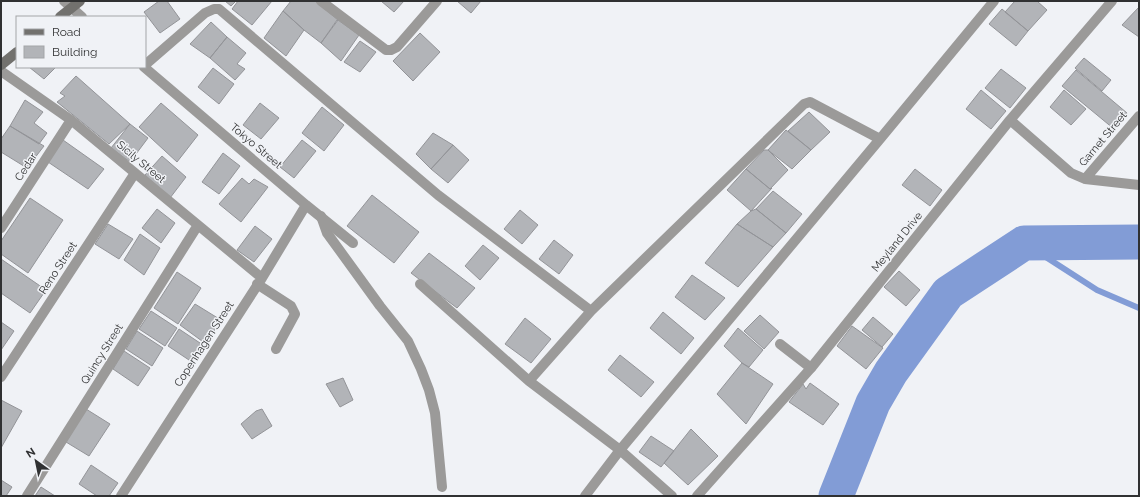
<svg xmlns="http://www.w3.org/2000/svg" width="1140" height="497" viewBox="0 0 1140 497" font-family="Raleway,sans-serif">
<rect width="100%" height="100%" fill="#f0f2f6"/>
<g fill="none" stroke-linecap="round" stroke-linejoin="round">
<!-- stream -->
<path stroke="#829cd6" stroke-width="6" d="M1024 243 1097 290 1139 308"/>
<!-- river -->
<path stroke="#829cd6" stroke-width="35" d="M836 496 873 403 891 372 948 293 1024 243 1139 242"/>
</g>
<!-- building -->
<path fill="#b2b4b8" stroke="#939498" d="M159 1H167L180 19 160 33 144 12Z
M225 1H236L231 6Z
M238 1H272L252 25 232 9Z
M291 1H315L338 20H337L321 43 304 30 283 11Z
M381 1H404L394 12Z
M457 1H481L471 13Z
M1015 1H1037L1047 10 1028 31 1005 12Z
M1139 7V37L1122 25Z
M1002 9 1028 31 1016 46 989 24Z
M283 11 304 30 286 56 264 38Z
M338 20 359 35 341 61 321 43Z
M211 22 227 37 210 58 190 44Z
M420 33 440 52 413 81 393 61Z
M227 37 246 53 237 64 245 69 235 80 210 58Z
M360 41 376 52 360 72 344 62Z
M1084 58 1111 80 1102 91 1075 68Z
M29 67H56L44 79Z
M213 68 234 84 219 104 198 87Z
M1001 69 1026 88 1010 108 985 88Z
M1076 70 1127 113 1114 129 1062 86Z
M76 76 130 124 109 144 57 102 65 96 60 93Z
M981 90 1006 111 991 129 966 109Z
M1064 90 1086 109 1071 125 1050 107Z
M25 100 43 112 34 123 47 133 39 144 10 126Z
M161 103 198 135 177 162 139 127Z
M260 103 279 118 261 139 243 125Z
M322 107 344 125 324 151 302 133Z
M809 112 830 132 811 150 788 131Z
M130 124 148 138 130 162 111 148Z
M10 126 44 146 27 168 1 152V139Z
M786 130 811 150 792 169 768 150Z
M433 133 453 145 431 169 416 154Z
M63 140 104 169 88 189 48 162Z
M302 140 316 151 294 178 280 167Z
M453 145 469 160 448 183 431 169Z
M764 150H768L788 170 770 189 746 169Z
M223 153 240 166 219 194 202 182Z
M162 156 186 177 170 198 145 175Z
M746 169 770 189 772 188 751 211 727 190Z
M915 169 942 190 930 206 902 185Z
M242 178 249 184 254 179 268 187 241 222 219 204Z
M773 191 802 214 786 233 756 209Z
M372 195 419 232 394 263 347 226Z
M30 198 63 220 28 273 1 254V241Z
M157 209 175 223 161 243 142 228Z
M756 209 786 233 773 247 737 224 751 211Z
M520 210 538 225 522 244 504 229Z
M108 224 133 239 119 259 95 244Z
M737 224 773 247 738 287 705 263Z
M255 226 272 239 254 262 237 250Z
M140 234 160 248 144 275 124 260Z
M554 240 573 255 559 274 539 259Z
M483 245 499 258 480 280 465 266Z
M429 253 475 288 457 308 411 273Z
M1 259 46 290 30 313 1 293Z
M899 271 920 290 906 306 884 287Z
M177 272 201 288 178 324 154 308Z
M692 275 725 298 705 320 675 297Z
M195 304 221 320 206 344 180 325Z
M151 311 177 328 165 346 139 329Z
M663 312 694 338 681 354 650 328Z
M760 315 779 332 764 349 744 331Z
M873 317 893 334 882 347 862 330Z
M525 318 551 339 531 363 505 344Z
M1 322 14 331 1 350Z
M852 326 883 348 866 369 837 346Z
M738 328 763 350 749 367 742 363 724 346Z
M179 329 203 345 192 362 168 346Z
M137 331 163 348 152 366 126 349Z
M124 351 150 368 138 386 113 369Z
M620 355 654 382 641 397 608 370Z
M742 363 773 384 746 424 717 394Z
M343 378 353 400 340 407 326 384Z
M810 383 839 404 823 425 789 402 803 384 806 389Z
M1 400 22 411 1 448Z
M86 409 110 424 89 456 66 442Z
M262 409 272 426 252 439 241 424 256 411Z
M691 429 718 456 688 485 664 463Z
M651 436 674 451 661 467 639 452Z
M91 465 118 483 109 496H97L79 484Z
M1 480 12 487 6 496H1Z
M41 487 55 496H35Z"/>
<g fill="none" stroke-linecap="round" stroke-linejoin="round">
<!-- lane -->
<path stroke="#9b9a99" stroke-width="10" d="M321 216 327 233 380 306 408 341 421 369 429 390 435 413 442 487
M780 344 811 368"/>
<!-- street -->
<path stroke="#9b9a99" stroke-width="10" d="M64 1 82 17
M321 1 386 50H391L397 47 437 1
M145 65 205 13 214 9H219L438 195 591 311
M144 67 306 205 353 243
M1 71 71 120 262 278
M1010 120 1071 173 1085 179 1139 185
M1085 179 1139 116
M1 228 71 120
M257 284 291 306 295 314 276 349
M420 284 529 381 620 450 672 496
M1 377 135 173
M529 381 591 311 804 104 810 102 880 139
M27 496 198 225
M121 496 262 278 306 205
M585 496 620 450 880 139 994 1
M697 496 811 368 1010 120 1112 1"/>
<!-- secondary -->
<path stroke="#72716e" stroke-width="10" d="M60 17 80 1
M1 65 17 52"/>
</g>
<g text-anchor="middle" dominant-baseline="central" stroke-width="3" stroke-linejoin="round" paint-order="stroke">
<!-- street labels -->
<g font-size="11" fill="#303132" stroke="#f0f2f6">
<text transform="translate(1103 139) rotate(-50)">Garnet Street</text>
<text transform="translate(256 146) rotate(40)">Tokyo Street</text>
<text transform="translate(141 162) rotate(40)">Sicily Street</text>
<text transform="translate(26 167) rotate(-57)">Cedar</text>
<text transform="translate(897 242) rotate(-51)">Meyland Drive</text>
<text transform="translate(58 268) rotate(-57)">Reno Street</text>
<text transform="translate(204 344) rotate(-57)">Copenhagen Street</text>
<text transform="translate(102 354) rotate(-58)">Quincy Street</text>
</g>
</g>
<!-- border -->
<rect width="1140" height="497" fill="none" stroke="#303132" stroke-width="4"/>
<!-- legend -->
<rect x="16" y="16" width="130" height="52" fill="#f0f2f6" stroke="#a3a5a8"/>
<rect x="24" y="29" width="20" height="6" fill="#72716e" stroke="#a3a5a8"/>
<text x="52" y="36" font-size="12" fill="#303132">Road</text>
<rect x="24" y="46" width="20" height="12" fill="#b2b4b8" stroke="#a3a5a8"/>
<text x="52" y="56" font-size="12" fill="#303132">Building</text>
<!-- north arrow -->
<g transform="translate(36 461) rotate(327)" stroke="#f0f2f6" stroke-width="3" paint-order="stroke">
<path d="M0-3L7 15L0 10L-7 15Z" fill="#303132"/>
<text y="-6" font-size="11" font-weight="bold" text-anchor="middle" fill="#303132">N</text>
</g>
</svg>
